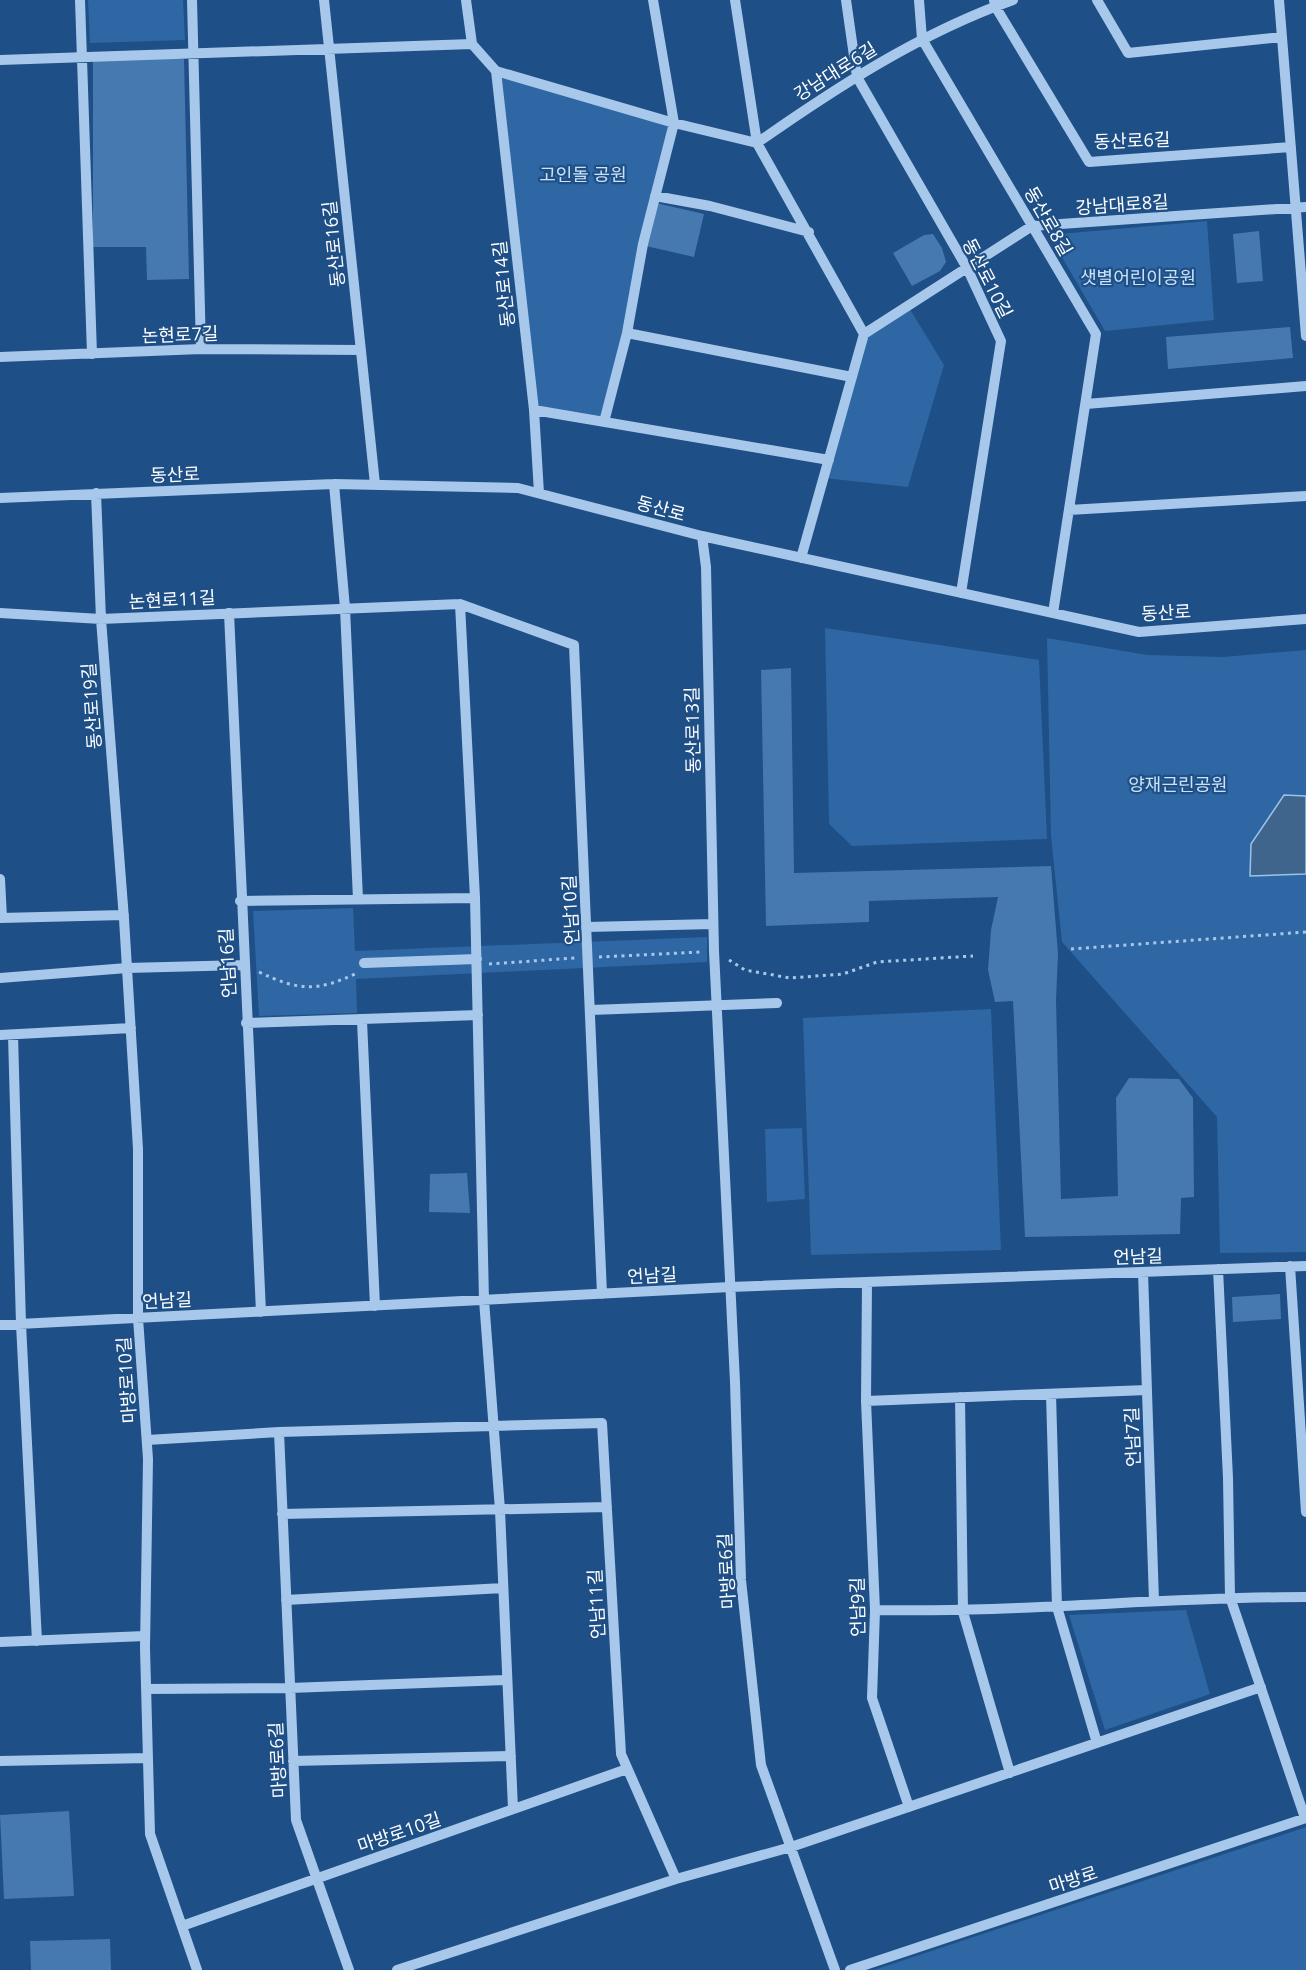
<svg xmlns="http://www.w3.org/2000/svg" width="1306" height="1970" viewBox="0 0 1306 1970" font-family="'Open Sans','Noto Sans KR',sans-serif">
<rect width="100%" height="100%" fill="#1e4f86"/>
<!-- green -->
<path fill="#2e67a3" d="M88 0H183L185 40 90 43Z
M496 71 674 123 604 422 534 410Z
M1207 221 1214 320 1105 331 1049 235Z
M908 306 944 365 908 487 824 478 864 334Z
M825 628 1039 660 1047 839 852 846 829 824Z
M1047 638 1147 655 1223 657 1306 650V1252L1220 1253 1217 1117 1062 942 1051 836Z
M353 908 355 951 707 937V962L356 979 357 1013 259 1016 253 911Z
M991 1009 1001 1250 811 1255 803 1018Z
M802 1128 805 1199 767 1202 765 1129Z
M1186 1610 1210 1694 1105 1730 1069 1615Z
M1306 1827V1970H874Z"/>
<!-- water -->
<path fill="#40658c" stroke="#9ac3ec" stroke-width="1.5" d="M1284 795 1306 796V874L1250 876 1251 844Z"/>
<!-- building -->
<path fill="#4679af" d="M93 58 184 59 189 279 147 280 146 247H93Z
M656 203 704 214 694 257 646 246Z
M1259 231 1263 281 1237 283 1233 234Z
M933 234 942 248 946 262 940 271 912 286 893 253 924 235Z
M1290 327 1293 358 1168 369 1166 337Z
M791 668 794 873 1051 866 1058 954 1056 1000 1061 1199 1118 1196 1116 1098 1129 1078 1179 1079 1193 1098 1194 1197 1181 1198 1180 1234 1025 1237 1013 1001 995 1002 988 970 991 930 998 897 869 901V922L766 926 761 670Z
M467 1173 470 1213 429 1212 430 1174Z
M1280 1294 1281 1319 1233 1322 1232 1297Z
M69 1811 74 1896 4 1899 0 1815Z
M110 1939 111 1970H31L30 1941Z"/>
<g fill="none" stroke-linecap="round" stroke-linejoin="round">
<!-- path -->
<path stroke="#a7c8eb" stroke-width="3" stroke-dasharray="3 4.5" stroke-linecap="butt" d="M1071 949 1306 932
M599 957 701 952
M729 960 745 970 790 978 843 974 877 962 973 956
M489 964 575 958
M259 972C299 991 317 992 357 973"/>
<!-- minor -->
<path stroke="#a7c8eb" stroke-width="10" d="M80 0 92 354
M192 0 201 349
M324 0 375 484
M466 0 472 44
M735 0 757 143 864 334 801 558
M846 0 857 77 967 268 1001 341 961 593
M919 0 922 39 1096 334 1053 613
M994 0 995 6 1089 162 1291 147
M1097 0 1128 53 1282 37
M1279 0 1306 336
M472 44 496 71
M0 60 472 44
M496 71 674 123 757 143C837 87 920 33 1013 0
M496 71 534 410 539 493
M655 196 710 206 809 232
M627 333 852 377
M864 334 1032 226 1306 207
M0 357 201 349 361 350
M1086 404 1306 386
M534 410 829 460
M604 422 627 333 643 244 674 123 653 0
M334 484 345 608 358 899
M96 493 101 619 124 919 138 1149V1318L148 1459 145 1648 150 1834 197 1970
M0 498 334 484 518 488 702 536 1139 632 1306 619
M1069 510 1306 496
M702 536 706 567 714 951 735 1382 741 1580 761 1765 835 1970
M460 604 475 898 484 1300 500 1510 513 1809
M0 613 101 619 460 604 574 645 602 1294
M229 613 261 1312
M0 879 2 918
M240 901 475 898
M0 918 124 915
M587 927 713 924
M364 963 477 959
M0 978 127 968 244 965
M591 1010 777 1003
M362 1021 375 1306
M246 1023 478 1015
M0 1035 131 1028
M13 1035 21 1324 37 1641
M1290 1266 1306 1512
M1218 1269 1228 1478 1230 1597 1305 1818
M1143 1272 1154 1601
M867 1282 866 1401 875 1610 872 1698 909 1807
M0 1325 730 1287 1306 1266
M1051 1394 1057 1607 1097 1743
M960 1397 963 1612 1010 1773
M866 1401 1147 1390
M279 1432 296 1820 349 1970
M147 1440 279 1432 602 1423 621 1754 676 1879
M282 1514 607 1507
M286 1600 503 1588
M875 1610C1019 1613 1162 1597 1306 1597
M0 1642 145 1636
M146 1689 290 1688 505 1680
M0 1761 148 1758
M293 1761 511 1756
M182 1926 627 1769
M397 1970 676 1879 791 1847 1261 1687
M850 1970 1306 1818"/>
</g>
<g text-anchor="middle" dominant-baseline="central" stroke-width="4.5" stroke-linejoin="round" paint-order="stroke">
<!-- street labels -->
<g font-size="18" fill="#fff" stroke="#1e4f86">
<text transform="translate(835 71) rotate(-32)">강남대로6길</text>
<text transform="translate(1132 140) rotate(-2)">동산로6길</text>
<text transform="translate(1122 204) rotate(-4)">강남대로8길</text>
<text transform="translate(1049 221) rotate(60)">동산로8길</text>
<text transform="translate(333 244) rotate(-96)">동산로16길</text>
<text transform="translate(988 278) rotate(63)">동산로10길</text>
<text transform="translate(503 284) rotate(-96)">동산로14길</text>
<text transform="translate(180 334) rotate(-2)">논현로7길</text>
<text transform="translate(175 474) rotate(-2)">동산로</text>
<text transform="translate(661 508) rotate(15)">동산로</text>
<text transform="translate(172 599) rotate(-3)">논현로11길</text>
<text transform="translate(1166 612) rotate(-3)">동산로</text>
<text transform="translate(91 706) rotate(-94)">동산로19길</text>
<text transform="translate(692 730) rotate(-91)">동산로13길</text>
<text transform="translate(570 910) rotate(-93)">언남10길</text>
<text transform="translate(227 963) rotate(-93)">언남16길</text>
<text transform="translate(1138 1256) rotate(-2)">언남길</text>
<text transform="translate(652 1275) rotate(-3)">언남길</text>
<text transform="translate(167 1300) rotate(-3)">언남길</text>
<text transform="translate(126 1380) rotate(-94)">마방로10길</text>
<text transform="translate(1132 1437) rotate(-92)">언남7길</text>
<text transform="translate(726 1571) rotate(-93)">마방로6길</text>
<text transform="translate(596 1604) rotate(-93)">언남11길</text>
<text transform="translate(857 1607) rotate(-91)">언남9길</text>
<text transform="translate(277 1760) rotate(-93)">마방로6길</text>
<text transform="translate(399 1832) rotate(-19)">마방로10길</text>
<text transform="translate(1073 1879) rotate(-18)">마방로</text>
</g>
<!-- park labels -->
<g font-size="18" fill="#cbe1f8" stroke="#1e4f86">
<text x="583" y="174">고인돌 공원</text>
<text x="1138" y="277">샛별어린이공원</text>
<text x="1178" y="784">양재근린공원</text>
</g>
</g>
</svg>
